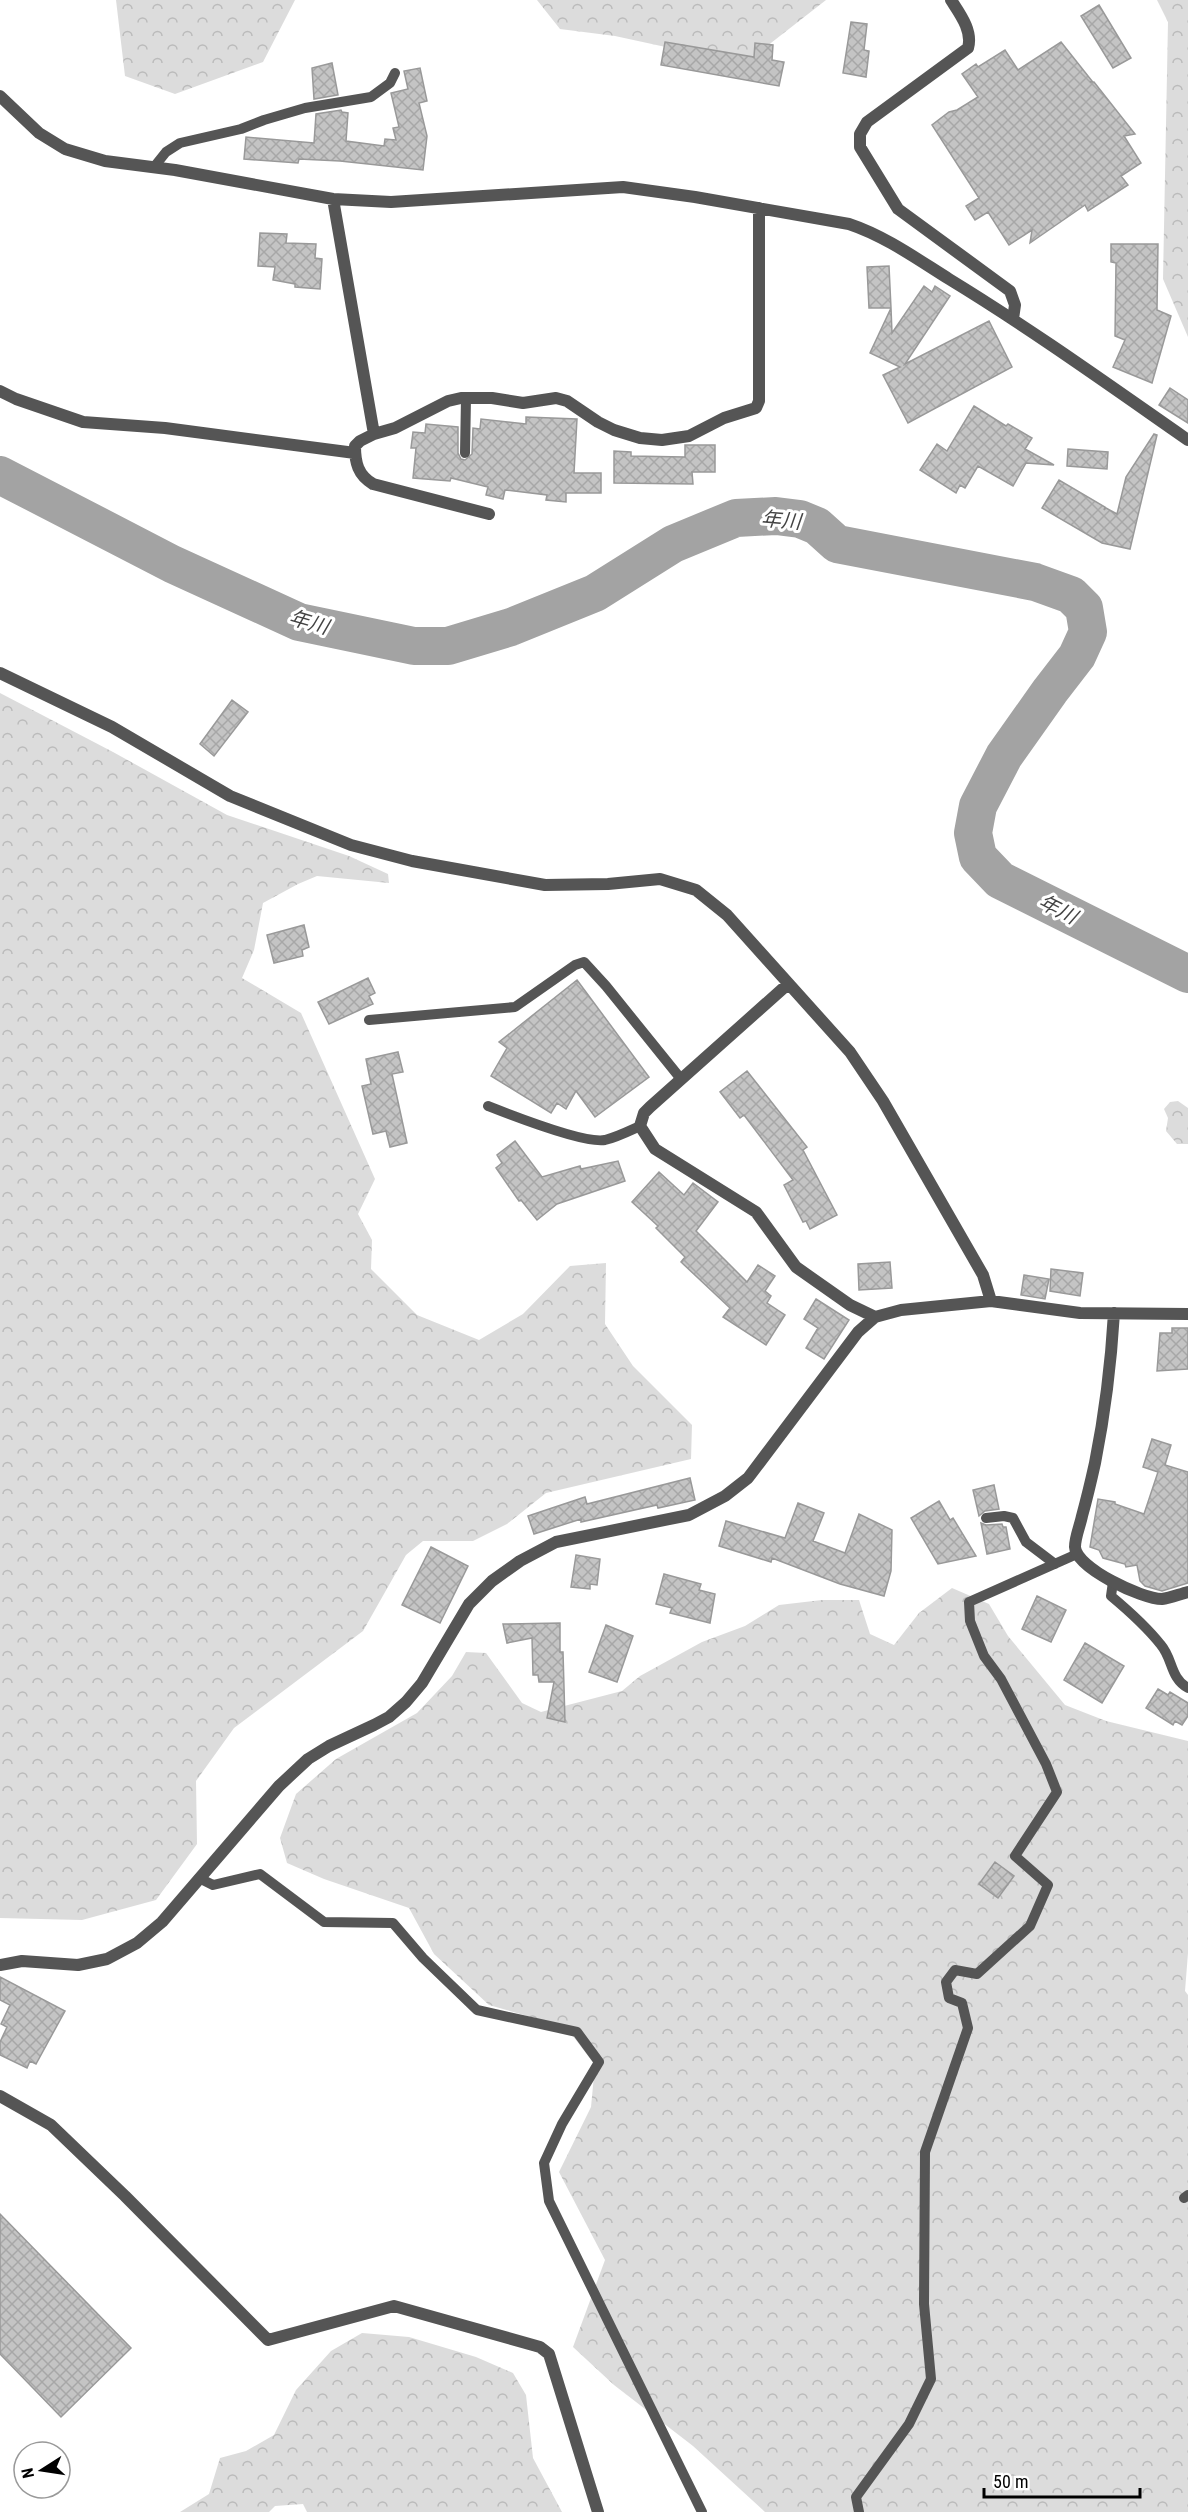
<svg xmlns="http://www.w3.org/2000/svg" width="1188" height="2512" viewBox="0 0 1188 2512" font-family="'Roboto Condensed','Noto Sans JP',sans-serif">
<defs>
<pattern id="forest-crowns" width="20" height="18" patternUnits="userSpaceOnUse" patternTransform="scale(1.5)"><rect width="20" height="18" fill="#dcdcdc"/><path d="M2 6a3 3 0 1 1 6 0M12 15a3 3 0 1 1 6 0" fill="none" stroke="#bbb"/></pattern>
<pattern id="building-cross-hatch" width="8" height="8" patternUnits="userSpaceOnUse" patternTransform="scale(1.5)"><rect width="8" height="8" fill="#c4c4c4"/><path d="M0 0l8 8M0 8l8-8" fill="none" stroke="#a7a7a7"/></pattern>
</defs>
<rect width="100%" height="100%" fill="#fff"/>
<!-- forest -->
<path fill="url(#forest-crowns)" d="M116 0H295L263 62 175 94 125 76Z
M537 0H826L744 64 615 36 560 29Z
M1157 0H1188V337L1163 279 1168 22Z
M0 693 113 752 227 815 349 856 388 874 389 883 317 876 298 884 263 903 254 950 242 978 301 1013 375 1179 358 1214 372 1240 371 1269 417 1315 479 1340 523 1314 570 1266 606 1263 605 1324 633 1366 692 1425 691 1459 546 1493 507 1524 473 1541H423L406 1555 363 1631 234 1728 196 1781 197 1844 156 1900 82 1920 0 1918Z
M1178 1101 1188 1108V1144H1177L1166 1131 1168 1118 1164 1109 1170 1102Z
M952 1588 989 1604 1008 1636 1065 1705 1106 1721 1188 1741V1953L1185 1991 1188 1995V2512H765L693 2446 614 2385 573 2347 605 2260 559 2172 591 2107 595 2065 566 2027 489 2005 434 1954 409 1908 324 1879 287 1863 280 1838 296 1794 336 1759 417 1713 452 1676 466 1652 486 1653 522 1703 541 1712 622 1691 640 1676 702 1642 745 1626 779 1605 822 1600H859L870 1634 894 1645 919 1613Z
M362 2333 409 2337 476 2357 513 2373 526 2395 533 2458 562 2512H307L303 2504 275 2506 269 2512H180L209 2494 220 2458 246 2451 274 2435 296 2390 331 2351Z"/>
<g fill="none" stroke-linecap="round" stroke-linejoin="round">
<!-- river -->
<path stroke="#a3a3a3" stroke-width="38" d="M0 475 172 564 299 622 414 646H448L511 627 595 593 673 544 736 518 776 516 800 519 817 526 837 544 1035 582 1071 595 1084 608 1088 632 1077 656 1050 691 1004 756 978 806 973 833 978 857 1000 880 1188 974"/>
</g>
<!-- building -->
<path fill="url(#building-cross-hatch)" stroke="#999" stroke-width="1.5" d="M1099 5 1131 58 1113 68 1081 16Z
M851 22 867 24 864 50 869 51 866 77 843 73Z
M665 42 754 57 755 43 773 45 772 60 784 62 779 86 661 65Z
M1061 42 1092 81 1090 82H1094L1135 134 1124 136 1141 163 1121 176 1128 185 1088 211 1085 205 1030 243 1032 230 1009 245 988 212 975 220 966 206 979 198 932 125 949 112 957 110 978 97 962 74 976 64 978 67 1005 50 1018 70Z
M332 63 338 95 314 99 312 68Z
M420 68 427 101 419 103 427 136 423 170 340 161 299 159 298 163 244 159 246 137 314 143 316 114 341 110 342 112 348 113 346 141 384 146 385 139 396 140 393 128 399 127 391 93 408 89 404 71Z
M260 233 287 234 286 243 316 244 315 258 322 259 320 289 295 287V284L273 280 275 267 258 266Z
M1111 244H1158L1157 310 1171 316 1152 383 1113 367 1125 340 1115 336 1116 263 1111 262Z
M889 266 891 308H869L867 267Z
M924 286 932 292 935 286 950 296 905 364 989 321 1012 367 908 423 883 375 900 367 870 353 891 308 892 333Z
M1170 388 1188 400V423L1159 405Z
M974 406 1006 426 1008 424 1032 438 1025 449 1054 465 1026 463 1013 486 978 466 965 488 960 485 956 493 920 470 937 444 947 451Z
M526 417 577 419 574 473H601V493H566V502L546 500 547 495 505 490 503 499 486 495 488 487 451 478 450 481 413 478 416 448H411L413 432 425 433 426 424 458 427V453L461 459 465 460 472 454 473 428 480 429 481 419 526 424Z
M1154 434 1157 435 1130 549 1102 543 1042 508 1059 480 1105 507 1104 510 1106 508 1117 514 1126 477Z
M685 445H715V472H692L693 484 614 483V451L631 452V456L685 457Z
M1068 449 1108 452 1107 469 1067 466Z
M232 700 248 712 214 756 200 744Z
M304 925 309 947 302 950 303 956 274 963 267 935Z
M368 978 375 993 369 996 373 1004 329 1024 318 1002Z
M577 980 649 1077 595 1117 576 1091 566 1109 557 1103 551 1113 491 1076 507 1048 499 1042Z
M398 1052 403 1072 392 1074 407 1143 390 1147 386 1131 373 1134 362 1086 371 1084 366 1059Z
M747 1071 807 1147 803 1150 837 1215 810 1229 806 1221 803 1222 784 1185 793 1180 744 1115 740 1118 720 1092Z
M515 1141 542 1177 580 1166 581 1169 618 1161 625 1181 557 1204 537 1220 521 1200 519 1201 496 1168 502 1163 497 1155Z
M659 1172 684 1195 693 1183 718 1202 696 1231 747 1282 758 1265 775 1276 765 1291 771 1296 767 1303 785 1315 766 1345 723 1317 730 1308 681 1262 685 1257 656 1228 658 1226 632 1202Z
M890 1262 892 1288 859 1290 858 1264Z
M1051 1269 1083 1273 1080 1296 1050 1291Z
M1024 1275 1049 1279 1045 1299 1021 1295Z
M816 1299 849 1320 824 1359 806 1348 818 1328 804 1319Z
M1172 1328H1188V1369L1157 1371 1160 1333H1172Z
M1152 1439 1171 1445 1165 1465 1188 1472V1583L1162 1591 1145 1586 1140 1581 1137 1565 1126 1567 1125 1564 1103 1558 1099 1550 1090 1547 1098 1499 1115 1502V1504L1144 1514 1158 1472 1143 1467Z
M690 1478 695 1500 658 1508 657 1505 581 1522V1519L534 1534 528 1516 585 1497 587 1504Z
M994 1485 999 1509 985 1511 979 1516 973 1490Z
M939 1501 950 1520 953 1518 976 1556 938 1564 911 1518Z
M798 1503 824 1513 813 1541 845 1553 859 1514 892 1530 891 1571 884 1596 840 1584 772 1558 771 1562 719 1546 726 1521 785 1538Z
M981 1523 986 1525 1002 1524 1003 1527H1006L1010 1549 987 1554Z
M431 1547 468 1566 440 1623 402 1605Z
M576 1555 600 1559 597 1585 590 1584V1589L571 1587Z
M664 1574 701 1584 699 1590 715 1594 710 1623 670 1613 672 1608 656 1604Z
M1037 1596 1066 1610 1051 1642 1022 1629Z
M560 1623V1652H563L565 1722 547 1718 554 1682H539L538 1675H533L532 1638 507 1643 503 1624Z
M606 1625 633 1636 617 1682 589 1672Z
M1085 1643 1124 1666 1102 1703 1064 1680Z
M1158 1689 1168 1695 1170 1692 1188 1703V1716L1182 1725 1175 1721 1173 1725 1146 1708Z
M995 1862 1014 1876 998 1898 979 1884Z
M0 1977 65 2011 36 2064 30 2061 27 2068 0 2055V2042L7 2027 1 2024 10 2005 0 2000Z
M0 2214 131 2348 61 2417 0 2354Z"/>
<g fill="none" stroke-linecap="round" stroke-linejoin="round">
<!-- service -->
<path stroke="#555" stroke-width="10" d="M154 167 166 152 180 143 241 129 264 120 305 108 371 97 390 83 395 73
M465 453 466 398
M369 1020 515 1007 575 965 584 962 606 986 681 1079
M488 1106C511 1115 584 1144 605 1140 617 1137 629 1131 640 1126
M986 1518 1004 1516 1013 1518 1026 1542 1055 1564
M1113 1582 1111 1596C1129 1611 1146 1626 1161 1645 1173 1659 1170 1678 1188 1688
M199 1878 213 1885 260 1874 324 1922 393 1923 423 1958 477 2010 577 2032 599 2062 562 2124 544 2163 549 2201 702 2512
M1184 2198 1188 2195
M859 2512 856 2497 909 2424 931 2379 924 2304 925 2152 968 2028 962 2003 949 1998 946 1982 955 1970 977 1974 1030 1926 1048 1885 1015 1856 1057 1792 1046 1764 1001 1679 984 1656 970 1621 969 1602 1077 1554"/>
<!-- minor -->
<path stroke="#555" stroke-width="12" d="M951 0C960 14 973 31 968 48L867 122 860 134V147L898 209 1010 291 1015 305 1013 319
M0 96 39 133 65 149 105 161 175 170 333 199 391 202 623 187 695 197 849 224C885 236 917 259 949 279 1031 329 1109 385 1188 440
M333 199 374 434 395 428 448 401 461 398H492L523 403 556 398 567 401 598 422 614 430 640 438 662 440 689 436 724 418 756 408 759 401V208
M0 391 16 399 83 422 165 428 355 453
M374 434 360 441 355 446C355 463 358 475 373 484L489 514
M0 673 112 727 230 796 351 845 412 861 545 885 608 884 660 879 696 890 727 915 850 1052 883 1101 983 1275 991 1301
M788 984 650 1107 644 1113 640 1126 655 1149 756 1212 796 1267 850 1305 875 1317
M1114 1313C1111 1364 1105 1413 1095 1463 1091 1481 1087 1498 1082 1516 1080 1526 1075 1537 1075 1547 1076 1568 1142 1599 1162 1599 1170 1598 1180 1594 1188 1592
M0 1965 22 1961 78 1965 107 1959 137 1943 162 1922 279 1786 308 1759 329 1746 374 1725 389 1717 406 1702 422 1683 469 1604 492 1581 520 1561 556 1542 689 1515 725 1496 748 1478 858 1332 875 1317 901 1310 991 1301 1080 1313 1188 1314
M0 2096 51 2125 125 2196 268 2340 394 2306 540 2347 549 2354 598 2512"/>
</g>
<g text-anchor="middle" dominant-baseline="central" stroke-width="6" stroke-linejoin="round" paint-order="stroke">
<!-- water labels -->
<g font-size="20" font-style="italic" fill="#444" stroke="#fff">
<text transform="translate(781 520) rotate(5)">年川</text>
<text transform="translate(309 622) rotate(16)">年川</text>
<text transform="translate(1058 909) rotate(27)">年川</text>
</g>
</g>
<!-- north arrow -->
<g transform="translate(42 2470) rotate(258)"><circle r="28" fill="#ffffff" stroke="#999999" stroke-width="1.5"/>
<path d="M0-4.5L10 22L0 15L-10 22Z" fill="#000000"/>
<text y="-9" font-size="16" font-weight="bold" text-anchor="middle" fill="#000000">N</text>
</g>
<!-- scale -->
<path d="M984 2488v9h156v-9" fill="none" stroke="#000000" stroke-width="3"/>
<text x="993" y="2488" font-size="18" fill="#000000" stroke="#ffffff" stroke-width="4.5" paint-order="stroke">50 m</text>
</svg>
